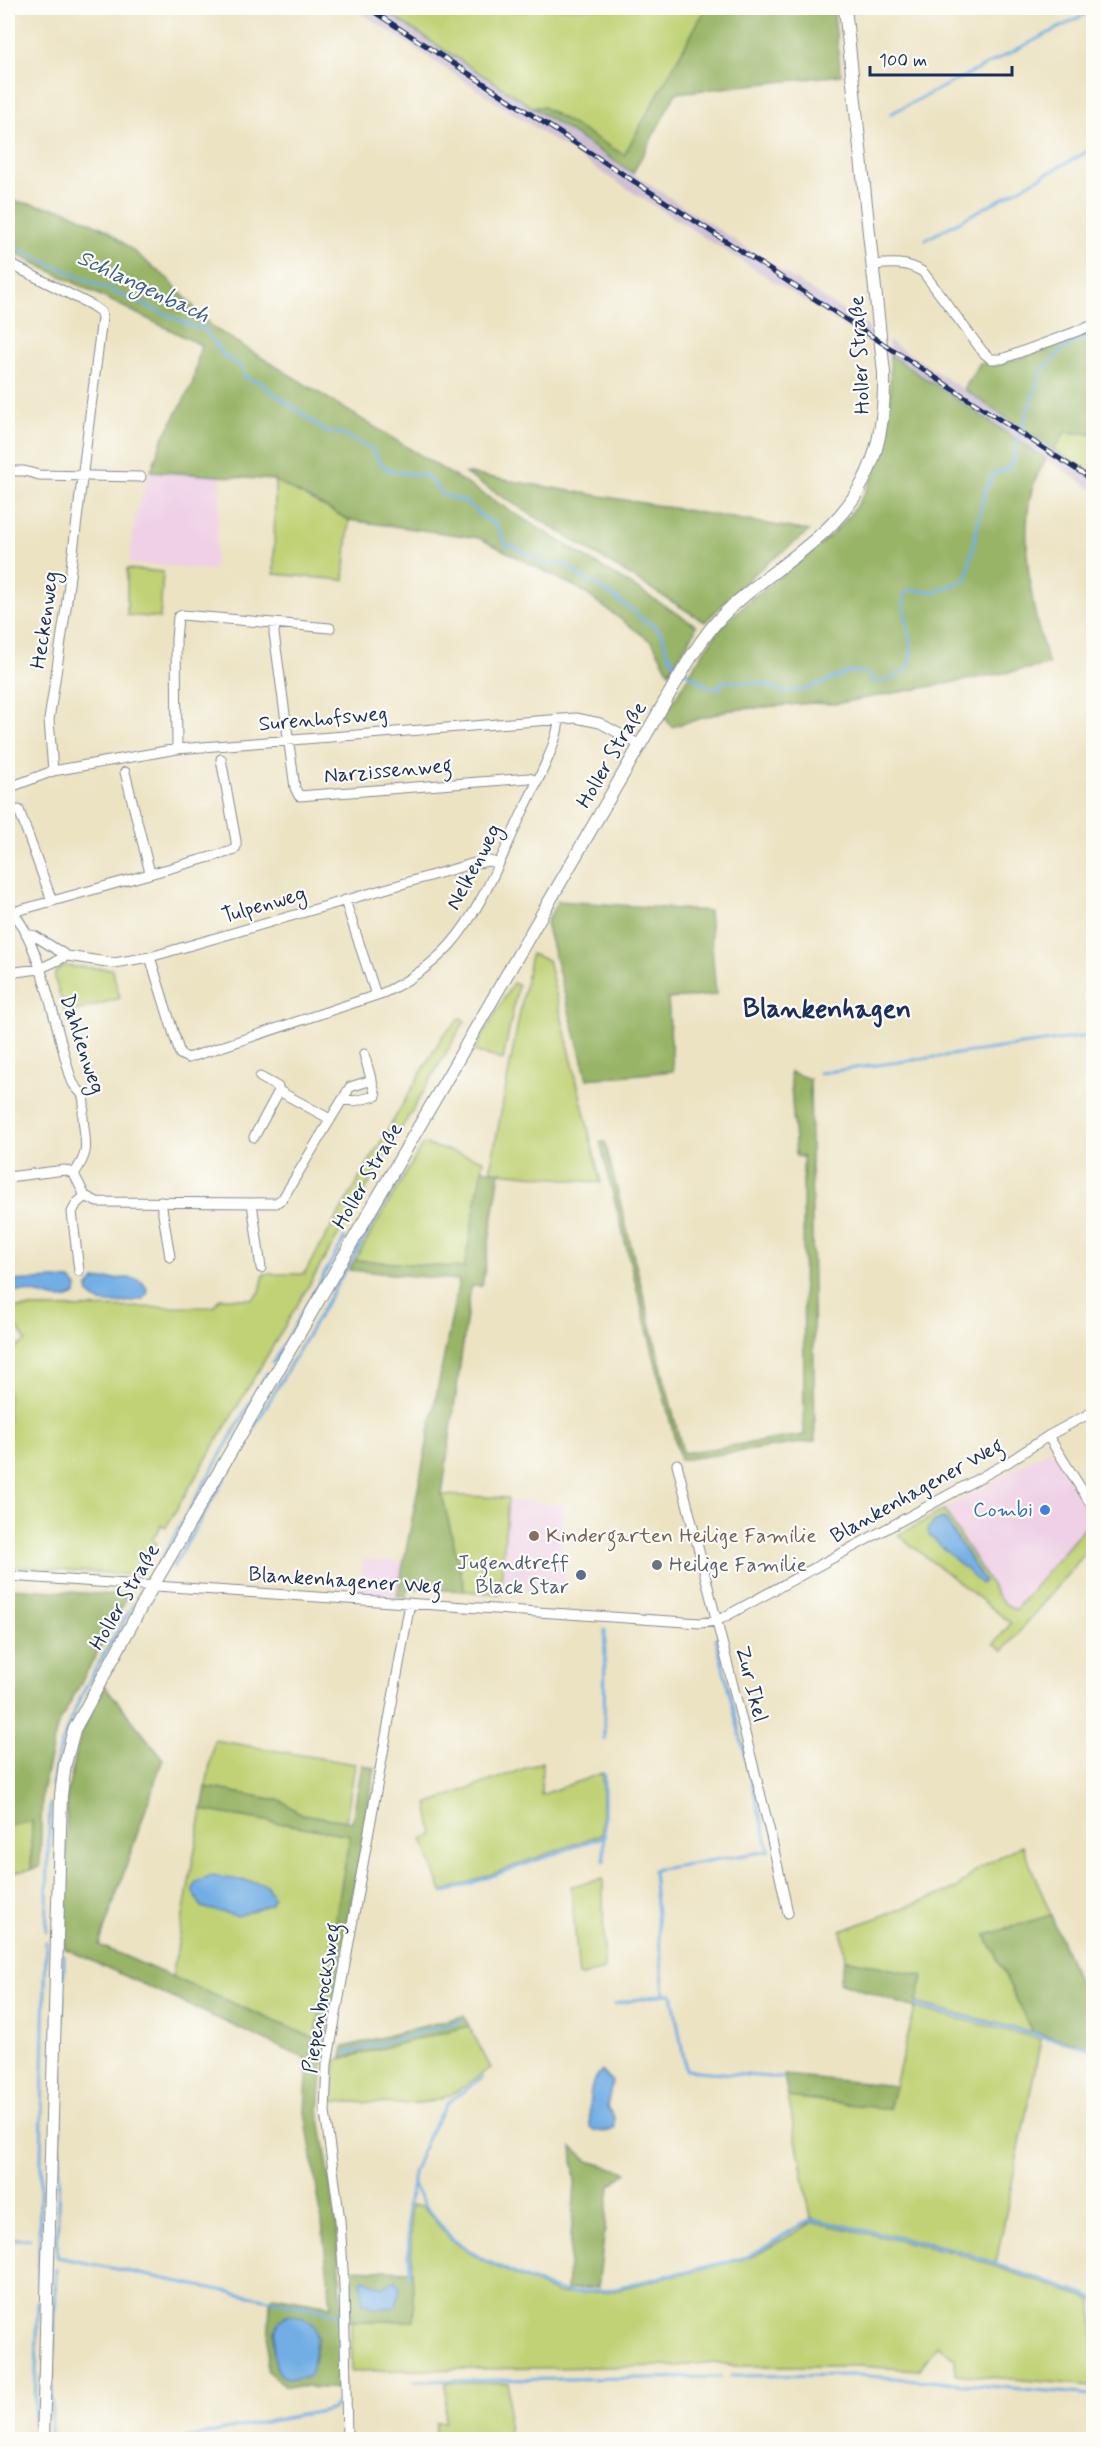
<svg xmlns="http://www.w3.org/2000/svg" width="1101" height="2447" viewBox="0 0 1101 2447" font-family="Mynerve,sans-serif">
<rect width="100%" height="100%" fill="#fdfcf7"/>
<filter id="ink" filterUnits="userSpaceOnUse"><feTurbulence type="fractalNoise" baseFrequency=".0167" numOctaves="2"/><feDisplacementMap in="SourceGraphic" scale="12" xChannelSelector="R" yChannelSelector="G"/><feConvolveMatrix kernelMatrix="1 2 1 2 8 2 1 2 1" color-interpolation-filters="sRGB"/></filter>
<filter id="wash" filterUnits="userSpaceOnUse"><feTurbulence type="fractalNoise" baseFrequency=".008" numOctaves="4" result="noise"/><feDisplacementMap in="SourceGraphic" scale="24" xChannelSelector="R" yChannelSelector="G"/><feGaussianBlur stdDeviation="1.35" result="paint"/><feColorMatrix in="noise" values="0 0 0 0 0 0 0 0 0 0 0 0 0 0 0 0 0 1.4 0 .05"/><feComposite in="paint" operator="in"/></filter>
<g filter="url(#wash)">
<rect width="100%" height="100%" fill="#ece3c3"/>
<!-- built -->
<path fill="#efd0e6" d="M150 471 222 477 214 570 129 563 136 513Z
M1048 1450 1053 1453 1093 1521 1084 1528 1015 1610 1001 1601 944 1510Z
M509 1501 564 1505 561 1566 566 1567 565 1593 527 1591V1585L502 1583Z
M363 1559 403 1562 397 1596 359 1594Z"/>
<!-- industrial -->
<path fill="#cdbed2" d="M354 8H380L869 328 871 343 612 179Z
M888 340 1093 475V490L890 355Z"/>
<!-- green -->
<path fill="#c0d275" stroke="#6e806a" stroke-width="1.5" d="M380 8H706L624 156 543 107H532Z
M1065 432 1093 434V475L1054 450Z
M275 480 349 520 344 580 274 574Z
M127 569 163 572 160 618 127 615Z
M531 954 548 960 601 1183 490 1171Z
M62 966 112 969 120 998 65 1014 55 979V973Z
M513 983 518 985 503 1060 474 1051Z
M461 1018 465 1021 166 1527 161 1525 152 1540 157 1543 142 1570 131 1575 8 1566V1353L26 1341 8 1312V1308L213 1307 220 1298 252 1299 260 1292 264 1274H304L443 1035Z
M423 1144 484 1160 465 1268 355 1260Z
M442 1495 508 1498 500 1594 465 1591Z
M944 1510 1001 1601 1015 1610 1084 1528 1093 1521V1544L1003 1651 994 1644 1011 1623 898 1535Z
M214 1740 355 1764 346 1821 301 1814 282 1801 206 1787Z
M542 1762 541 1795 602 1773V1834L442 1892 422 1839 433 1835 427 1804Z
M202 1810 350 1835 316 2039 172 1977Z
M32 1821 31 1869 8 1874V1826Z
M1022 1845 1051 1915 986 1935 1032 2032 916 2003 923 1976 845 1959 841 1931 957 1888 979 1868Z
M603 1879 604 1970 579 1977 571 1886Z
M915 2008 1041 2039 996 2263 952 2248 811 2218 788 2097 889 2108Z
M469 2026 491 2068C477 2077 463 2089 448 2096 422 2109 362 2102 332 2101L336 2060Z
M410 2206H423L451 2240 483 2261 559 2294 606 2292 743 2259 756 2255 813 2222 952 2252 1093 2300V2386L955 2374V2358L937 2345 919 2370 857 2366H736L714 2362 678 2366 352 2371 351 2321H414Z
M446 2383H509L508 2439H435L436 2422H445Z"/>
<!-- forest -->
<path fill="#98b466" stroke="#5a7262" stroke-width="1.5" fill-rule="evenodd" d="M706 8H833L841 75 676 93 633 173 532 107H543L624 155Z
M8 200 65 210 107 230 167 278 212 327 696 625 694 633 669 672 653 643 578 588 479 538 349 520 274 480 151 471 162 440 192 385 201 345 8 250Z
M1093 331V434L1065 432 1054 450 964 389 980 363 1003 364Z
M890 355 1046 459C1041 469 1033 481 1031 493 1020 544 1032 616 1049 665L834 704 812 703 730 710 672 727 664 717C684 686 701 649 727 622 754 593 788 572 818 547 882 493 893 435 890 355Z
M464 473 809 531 750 577 705 622Z
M558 901 709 911 716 995 668 999 673 1071 587 1079 546 923Z
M790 1072 810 1079 815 1441 680 1460 600 1142H605L683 1453 804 1435 803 1157 796 1156Z
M482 1169 500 1172 482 1286H471L442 1495 465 1591 408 1588 406 1597 397 1596 459 1280 349 1270 355 1260 464 1268Z
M8 1588 128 1596 57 1727 42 1791 40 1867 31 1869 32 1821 8 1826Z
M105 1686 163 1759 99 1945 315 2039 350 1835 202 1810 206 1787 282 1801 301 1814 352 1822 362 1765 375 1768 323 2064 319 2111 336 2220 340 2269 343 2389 286 2386 267 2371 270 2303 273 2296 331 2306 322 2222 305 2112 308 2060 64 1948 67 1794 81 1733ZM287 2315 306 2319 318 2337 314 2362 274 2346V2332Z
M1051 1915 1093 2017V2047L1032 2032 986 1935Z
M845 1959 923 1976 915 2008 839 1982Z
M464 2016 469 2026 342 2058 344 2047Z
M784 2075 895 2086 889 2109 788 2097Z
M572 2147 588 2161 627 2172 610 2186 598 2287 567 2290 575 2184Z
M349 2269 412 2271 414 2321H351Z"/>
<!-- water -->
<path fill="#72aee4" stroke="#466ea1" stroke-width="1.5" d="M126 1278C138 1279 144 1280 148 1292L143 1299C129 1302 87 1311 88 1287L95 1280Z
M55 1279 71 1280 77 1287 76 1294C60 1304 49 1296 33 1293 25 1291 16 1292 8 1291V1281Z
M942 1518 945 1519 984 1581 981 1584 929 1535 928 1529 935 1521Z
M212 1876 266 1884 273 1897 271 1904 237 1916 201 1907 193 1890 196 1882Z
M602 2071 612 2082 607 2107C613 2115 617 2118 614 2129 605 2133 597 2133 590 2127 589 2110 587 2081 602 2071Z
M364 2279 383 2287 396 2280 400 2288 396 2307 377 2309 363 2303 361 2280Z
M287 2315C318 2318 318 2326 314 2354 312 2363 314 2369 308 2377 282 2384 274 2374 274 2348 275 2334 274 2323 287 2315Z"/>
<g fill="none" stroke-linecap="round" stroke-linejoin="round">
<!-- stream -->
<path stroke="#72aee4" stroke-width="3" d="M890 114 1094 10
M925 240 1094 148
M8 245 194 327 204 328 224 356 241 367 244 375 250 380 258 381 325 431 341 434 372 449 380 463 391 471 426 476 445 496 464 501 487 520 495 523 507 546H512L550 566 560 563 569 566 577 575 604 590 635 612 642 620 654 625 663 636 666 649 674 663 680 667
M685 671 708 687 719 689 723 681 765 684 784 692 807 689 852 671 865 673 875 682C933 677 903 631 904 595L909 590 935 592 966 580 985 491 994 474 1006 470 1015 460 1014 451 1042 370 1065 347 1094 336
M819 1073 1094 1035
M273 1363 345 1238
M158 1565 267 1373
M173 1567 400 1176
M604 1739 605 1630
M604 1774V1861
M52 1786C61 1719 100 1662 133 1605
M444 1893 605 1836
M46 1931 50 1804
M64 1955 57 2257 339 2314 341 2401 332 2409 174 2440
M664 1994H672L686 2070 782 2078
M615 2004 664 1994 653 1870 769 1851 716 1639
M915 2005 1094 2049
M345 2053 461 2021
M482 2078 447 2103 432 2128 413 2172V2185L424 2204 452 2239 484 2260 549 2288 571 2293 606 2290 743 2258C767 2250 794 2224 815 2220L954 2250 1094 2298
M8 2239H30
M410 2275 407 2207 413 2185
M38 2288 46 1942
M731 2376 857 2375 1094 2395
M414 2381 721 2377
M34 2440 38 2302
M51 2440 56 2269"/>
</g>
</g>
<g filter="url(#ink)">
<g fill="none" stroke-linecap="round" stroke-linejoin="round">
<defs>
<path id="minor" d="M8 263 91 305 101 312 102 318 66 608 49 720 53 771
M874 265C892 263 907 262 923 272L983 352 991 359H1002L1094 325
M8 471H24L39 475 141 477
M275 623 274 633 295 788 299 796 529 778 537 781
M177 749 176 639 178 617 182 615 330 628
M125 772 150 873
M8 788 53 771 177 749 576 718 600 723 640 745
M19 810 52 901
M345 900 376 995
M8 909C38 928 59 1044 72 1081 75 1090 84 1090 84 1104 85 1108 82 1112 83 1117 85 1145 91 1149 74 1174L85 1196 97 1202 276 1203 283 1198 350 1087 372 1080
M13 912 232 851 236 847V841L221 759
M26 934 35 936 67 956
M150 957 180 1054 188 1058 383 993C409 981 430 967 450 945 482 909 503 853 524 809 535 786 558 743 559 719
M8 973 39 969 67 956 114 963 150 957 471 864 489 861 498 863
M260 1077 278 1087 279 1091 330 1119
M343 1099 354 1101 376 1096 364 1054
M254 1137 279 1091
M8 1177 65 1170 74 1174
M161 1202 170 1257
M252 1203 261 1268
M79 1271 72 1212 77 1203 85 1196
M1048 1436 1094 1509
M677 1464 771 1836 788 1913
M8 1576 700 1623 717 1621 1007 1463 1048 1436 1094 1411
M347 2440 344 2286 340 2220 325 2112 327 2064 410 1603"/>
<path id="tertiary" d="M43 2440 61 1795 65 1764 74 1730 146 1598 648 731C669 696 695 643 723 615 756 581 799 558 832 524 875 480 885 432 884 373L845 8"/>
</defs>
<!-- minor casing -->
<use href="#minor" stroke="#848990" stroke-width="11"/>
<!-- tertiary casing -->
<use href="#tertiary" stroke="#848990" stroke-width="14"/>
<!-- minor -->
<use href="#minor" stroke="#fff" stroke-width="9"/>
<!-- tertiary -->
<use href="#tertiary" stroke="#fff" stroke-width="12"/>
<defs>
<path id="rail" d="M368 8 1094 481"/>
</defs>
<!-- rail casing -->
<use href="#rail" stroke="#1b2f5e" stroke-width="5"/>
<!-- rail -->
<use href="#rail" stroke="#fdfcf7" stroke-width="3" stroke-dasharray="9" stroke-linecap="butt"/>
</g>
</g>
<!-- markers -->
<circle fill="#3f7fe0" stroke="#fdfcf7" stroke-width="2" cx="1045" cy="1510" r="6"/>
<circle fill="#8d6e63" stroke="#fdfcf7" stroke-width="2" cx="534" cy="1536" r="6"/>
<circle fill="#6b7280" stroke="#fdfcf7" stroke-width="2" cx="657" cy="1565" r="6"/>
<circle fill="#5c6f8a" stroke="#fdfcf7" stroke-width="2" cx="581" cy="1575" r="6"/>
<g text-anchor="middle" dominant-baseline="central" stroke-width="4.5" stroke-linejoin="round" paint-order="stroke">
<!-- street labels -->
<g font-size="21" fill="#1b2f5e" stroke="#fdfcf7">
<text transform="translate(860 355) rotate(-93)">Holler Straße</text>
<text transform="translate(45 620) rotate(-82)">Heckenweg</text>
<text transform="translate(323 719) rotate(-5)">Surenhofsweg</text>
<text transform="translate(612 755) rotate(-60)">Holler Straße</text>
<text transform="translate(388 771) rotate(-5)">Narzissenweg</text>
<text transform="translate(474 867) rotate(-62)">Nelkenweg</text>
<text transform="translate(264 905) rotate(-16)">Tulpenweg</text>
<text transform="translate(82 1044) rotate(72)">Dahlienweg</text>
<text transform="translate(368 1176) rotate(-60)">Holler Straße</text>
<text transform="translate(917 1491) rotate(-29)">Blankenhagener Weg</text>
<text transform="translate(345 1581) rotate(4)">Blankenhagener Weg</text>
<text transform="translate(125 1597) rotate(-60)">Holler Straße</text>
<text transform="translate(751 1684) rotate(76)">Zur Ikel</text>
<text transform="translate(322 1998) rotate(-81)">Piepenbrocksweg</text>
</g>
<!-- shop labels -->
<g font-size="21" fill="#366cbe" stroke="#fdfcf7" text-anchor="end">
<text x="1033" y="1510">Combi</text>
</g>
<!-- education labels -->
<g font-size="21" fill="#785e54" stroke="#fdfcf7" text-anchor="start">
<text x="546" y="1536">Kindergarten Heilige Familie</text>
</g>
<!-- service labels -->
<g font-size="21" fill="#4e5e75" stroke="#fdfcf7" text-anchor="end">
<text x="569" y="1563">Jugendtreff<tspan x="569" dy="24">Black Star</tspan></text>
</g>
<!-- worship labels -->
<g font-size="21" fill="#5b616d" stroke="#fdfcf7" text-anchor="start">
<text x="669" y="1565">Heilige Familie</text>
</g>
<!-- water labels -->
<g font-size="22" font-style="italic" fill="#395b8d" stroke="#fdfcf7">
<text transform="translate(143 287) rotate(25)">Schlangenbach</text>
</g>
<!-- district labels -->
<g font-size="27" font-weight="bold" fill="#1b2f5e" stroke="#fdfcf7">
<text x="827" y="1009">Blankenhagen</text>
</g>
</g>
<!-- margin -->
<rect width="1101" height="2447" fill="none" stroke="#fdfcf7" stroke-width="30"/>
<!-- scale -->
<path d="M870 66v9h142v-9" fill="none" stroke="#1b2f5e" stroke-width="3"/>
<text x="879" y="66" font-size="18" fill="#1b2f5e" stroke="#fdfcf7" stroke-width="4.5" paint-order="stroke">100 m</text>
</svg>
